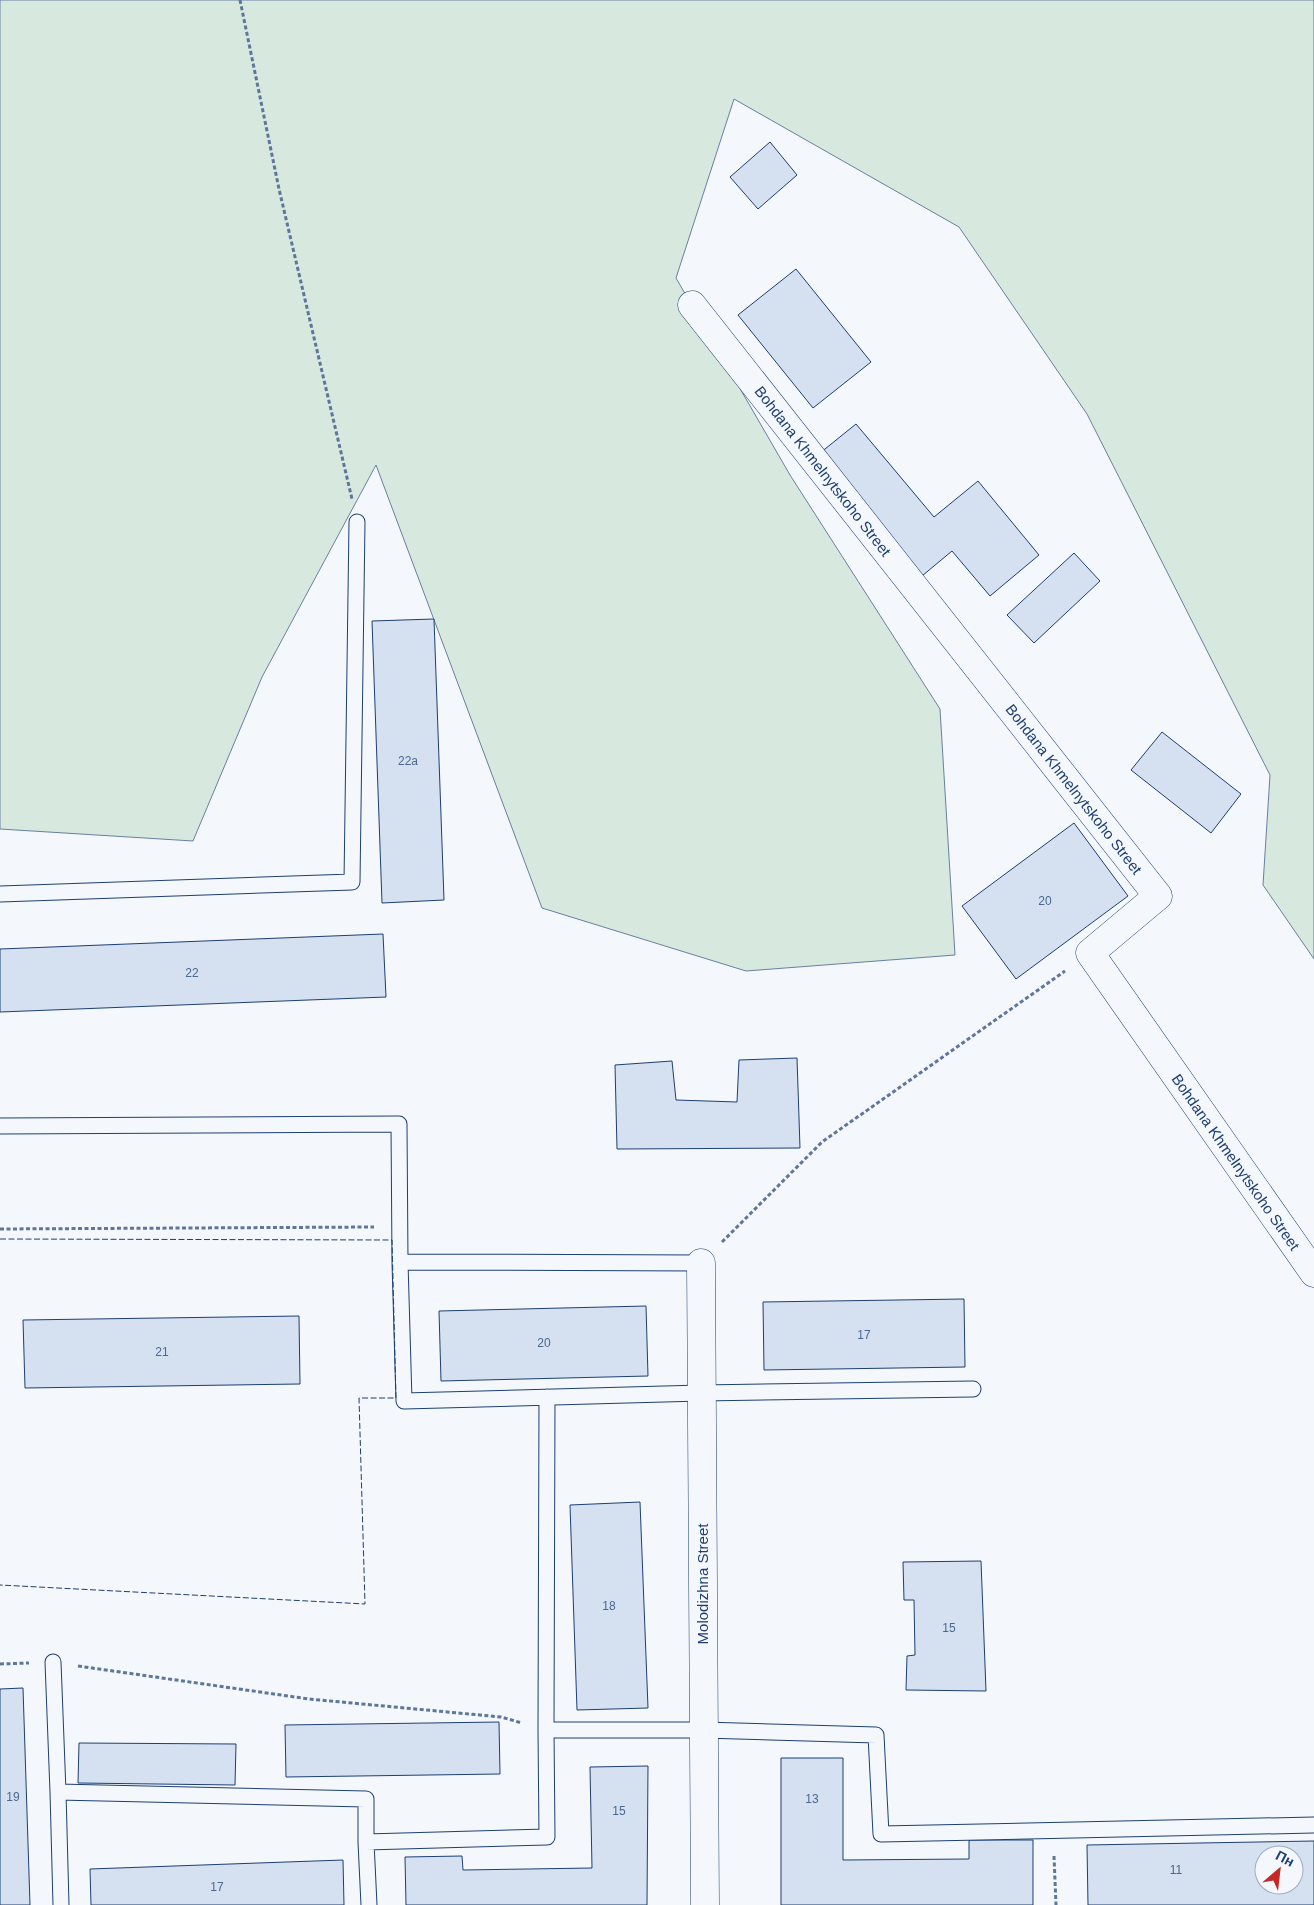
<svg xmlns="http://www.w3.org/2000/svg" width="1314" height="1905" viewBox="0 0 1314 1905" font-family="Helvetica,sans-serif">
<rect width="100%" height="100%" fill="#f4f7fb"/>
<!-- green -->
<path fill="#d7e8df" stroke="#687fa3" d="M0 0H1314V959L1263 885 1270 775 1087 414 959 227 734 99 676 278 790 475 940 709 955 955 746 971 542 908 376 465 262 677 193 841 0 829Z"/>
<!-- building -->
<path fill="#d5e0f0" stroke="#1d3f73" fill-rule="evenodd" d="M770 142 797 175 758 209 730 177Z
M796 269 871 362 813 408 738 315Z
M856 424 934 517 978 481 1039 555 990 596 952 551 922 576 820 453Z
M1074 553 1100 581 1034 643 1007 615Z
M434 619 444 900 382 903 372 621Z
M1162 732 1241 794 1211 833 1131 770Z
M1074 823 1128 896 1016 979 962 906Z
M383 934 386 997 0 1012V949Z
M797 1058 800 1148 617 1149 615 1065 672 1061 676 1100 737 1102 739 1060Z
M964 1299 965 1367 764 1370 763 1302Z
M646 1306 648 1376 441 1381 439 1311Z
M299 1316 300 1384 25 1388 23 1320Z
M640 1502 648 1708 577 1710 570 1505Z
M981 1561 986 1691 906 1690 907 1656 915 1655 914 1600H904L903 1562Z
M23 1688 30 1905H0V1689Z
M499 1722 500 1774 286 1777 285 1725Z
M79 1743 236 1744 235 1785 78 1783Z
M781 1758H843V1860L969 1859V1840H1033V1905H781Z
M648 1766 647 1905H406L405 1857 462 1856 463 1870 592 1868 590 1767Z
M1314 1841V1905H1088L1087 1845ZM1264 1855H1294V1885H1264Z
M343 1860 344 1905H91L90 1869Z"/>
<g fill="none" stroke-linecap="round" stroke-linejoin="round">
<defs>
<path id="service" d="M0 894 352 882 357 522
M0 1126 399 1124 400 1262 701 1263
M400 1262 404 1401 701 1393 973 1389
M547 1397 546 1730H703L876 1735 881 1834 1314 1825
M53 1662 58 1792 61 1905
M58 1792 366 1799V1842
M369 1905 366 1842 547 1837 546 1730"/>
<path id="minor" d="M692 305 1158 896 1090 953 1314 1273
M701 1263 705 1905"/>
</defs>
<!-- service casing -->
<use href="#service" stroke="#1d3f73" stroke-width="17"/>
<!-- minor casing -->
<use href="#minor" stroke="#1d3f73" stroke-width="29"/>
<!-- path -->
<path stroke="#5e769c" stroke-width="3" stroke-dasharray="4 2.5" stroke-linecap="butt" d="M240 0 279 189 352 499
M0 1229 374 1227
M722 1242 822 1142 1065 971
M0 1664 29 1663
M78 1666 309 1699 501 1717 522 1723
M1054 1856 1056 1905"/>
<!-- service -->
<use href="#service" stroke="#f4f7fb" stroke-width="15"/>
<!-- minor -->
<use href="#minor" stroke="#f4f7fb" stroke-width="28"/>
<!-- fence -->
<path stroke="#1d3f73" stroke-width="1" stroke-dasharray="6 2.5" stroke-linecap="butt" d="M0 1239 392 1240 396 1398H359L365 1604 0 1585"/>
</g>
<g text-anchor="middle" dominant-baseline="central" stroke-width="4" stroke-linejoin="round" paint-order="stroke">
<!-- number labels -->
<g font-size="12" fill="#4b6792">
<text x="408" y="761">22а</text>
<text x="1045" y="901">20</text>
<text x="192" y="973">22</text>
<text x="864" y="1335">17</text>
<text x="544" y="1343">20</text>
<text x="162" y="1352">21</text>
<text x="609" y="1606">18</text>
<text x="949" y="1628">15</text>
<text x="13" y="1797">19</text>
<text x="812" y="1799">13</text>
<text x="619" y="1811">15</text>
<text x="1176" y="1870">11</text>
<text x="217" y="1887">17</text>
</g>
<!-- street labels -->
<g font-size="15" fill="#1d3f73" stroke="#f4f7fb">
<text transform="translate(823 471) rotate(52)">Bohdana Khmelnytskoho Street</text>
<text transform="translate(1074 789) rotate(52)">Bohdana Khmelnytskoho Street</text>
<text transform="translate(1236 1162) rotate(55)">Bohdana Khmelnytskoho Street</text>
<text transform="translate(702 1584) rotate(-90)">Molodizhna Street</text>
</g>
</g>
<!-- north arrow -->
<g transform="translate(1279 1870) rotate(28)"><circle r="24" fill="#f4f7fb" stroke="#9eadc5"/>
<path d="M0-4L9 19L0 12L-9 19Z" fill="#c62828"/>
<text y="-8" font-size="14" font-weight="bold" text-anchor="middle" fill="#1d3f73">Пн</text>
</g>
</svg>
